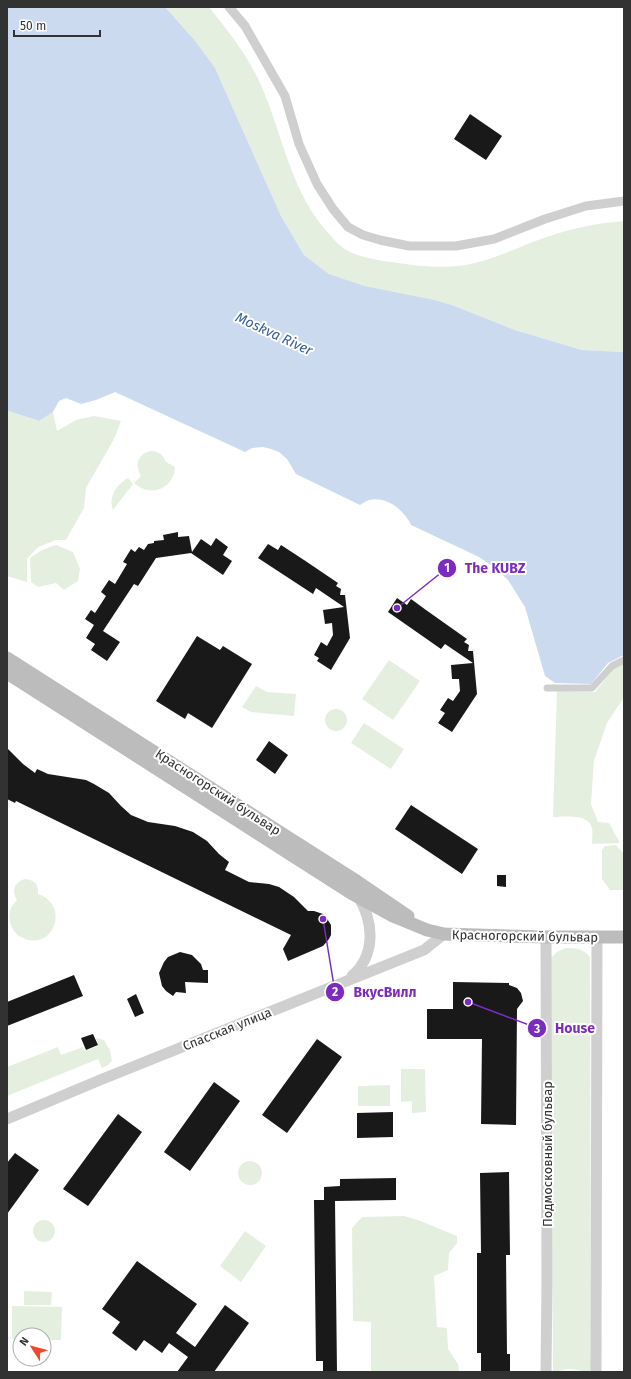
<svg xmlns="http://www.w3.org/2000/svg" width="631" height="1379" viewBox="0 0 631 1379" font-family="'Fira Sans',sans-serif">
<rect width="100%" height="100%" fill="#fff"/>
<!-- green -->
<path fill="#e5efe0" d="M165 7H209C229 32 248 56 261 85 283 135 291 194 330 235 335 241 341 247 348 251 362 258 382 261 398 263 418 266 438 268 458 266 492 262 516 247 547 237 572 228 598 223 624 221V352L582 350 515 330 452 305 435 300 365 286 329 274 304 255 281 216 215 68Z
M7 409 8 411 38 421 53 412 57 431 76 420 94 416 121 421 114 439 86 488 84 508 66 540H56L38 547 27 559V582L7 576Z
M151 451C159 451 163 455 166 462L175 467C174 489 150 498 134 483L141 476C134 465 138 453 151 451Z
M128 478 133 484 113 510C108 497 116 485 128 478Z
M56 545 73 552 80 569 78 581 64 590 56 583 38 587 31 582 30 558 42 550Z
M389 660 420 681 393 720 362 699Z
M624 663V697L607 723 594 761 591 804 598 822 609 823 620 843 592 844C592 839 593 833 592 828 588 813 564 817 553 817L557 691 595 692 614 668Z
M256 686 267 692 296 694 294 716 251 712 242 707Z
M325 720a11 11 0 1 1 22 0a11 11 0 1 1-22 0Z
M364 723 404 749 391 769 351 743Z
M616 845 624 854V890H610L602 879V850L605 846Z
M25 879C35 880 39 885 38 894 71 905 53 952 23 938 17 936 13 931 11 925 7 916 10 906 17 900 11 891 15 881 25 879Z
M566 948C576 948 582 948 590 957L591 1372C583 1372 577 1369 569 1369 563 1369 560 1372 553 1372L551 958 557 952Z
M96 1038 104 1040 110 1050 112 1061 108 1065 102 1068 98 1059 7 1096V1067L58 1047 61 1055 83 1047 85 1051 98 1046Z
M401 1069H425L426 1112 412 1113V1101L401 1102Z
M390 1085V1106H358V1086Z
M238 1173a12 12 0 1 1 24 0a12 12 0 1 1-24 0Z
M404 1216 418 1220 457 1236V1243L449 1253 448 1270 434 1276 437 1327 447 1328 448 1349 458 1364 459 1372H371V1322L353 1321 352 1228 362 1217Z
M33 1231a11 11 0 1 1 22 0a11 11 0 1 1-22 0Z
M245 1231 266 1246 241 1282 220 1266Z
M24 1291 52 1292 51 1305H24Z
M12 1306 62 1307 61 1340H44V1335H20V1340L12 1339Z"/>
<!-- water -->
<path fill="#ccdaf0" d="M7 7H165L195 41 215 68 281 216 304 255 329 274 365 286 435 300 452 305 515 330 582 350 624 352V655L608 663 591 684 555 683 545 676 525 607 508 580 495 568 479 557 411 525C404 510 387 496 369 500 366 501 363 503 360 505L296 474 287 459 279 452 271 449 263 447 252 448 245 452 115 392 96 400 81 404 66 398 59 401 53 412 39 421 8 411 7 409Z"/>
<!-- building -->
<path fill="#191919" d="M470 114 502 136 486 160 454 139Z
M178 532V537L189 536 192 552 201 539 211 546 216 538 228 547 223 555 232 561 223 575 191 553 156 558 138 586 134 584 103 631 120 642 107 661 91 650 95 644 86 638 94 625 85 619 91 610 95 613 106 596 101 592 109 580 115 584 127 564 123 562 131 549 135 552 139 547 144 550 148 544 154 543V541L164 540 163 535Z
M268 544 278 550 281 545 304 560 338 583 336 586 341 589 340 595H345L350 638 331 670 317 661 319 658 314 655 321 642 327 646 333 635 332 623 325 624 323 610 344 607 316 588 313 594 258 558Z
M397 598 407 605 411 599 426 610 467 639 464 642 469 645 468 651H473L477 694 452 732 438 723 445 713 440 710 448 698 453 701 460 691 459 679H452L451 665 473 663 445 644 441 649 388 612Z
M197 636 220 650 223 646 252 664 212 728 188 713 185 719 156 701Z
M269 741 288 755 275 774 256 760Z
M7 748 23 764 35 773 37 769 48 774 86 780 94 784 109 793 121 806 131 815 148 822 175 826 193 832 207 841 219 854 229 862 225 870 249 882 269 884 279 887 294 897 308 911H314L323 914 326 917 331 925V935L329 939 323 946 288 961 283 949 291 935 16 801 15 803 7 799Z
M411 805 478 849 462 874 395 829Z
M497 875H506V887L497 886Z
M180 952 192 955 201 964 203 970H208V983L185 982 186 993 176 992 173 996 166 991 162 986 159 973 164 962 168 957Z
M74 975 83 996 7 1026V1002Z
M453 982 509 983V985L517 988 521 993 523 1001 517 1009 516 1125 481 1124 482 1039H427V1009H453Z
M136 994 144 1013 135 1017 127 999Z
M93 1034 98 1045 86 1050 81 1038Z
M317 1039 342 1057 287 1133 262 1115Z
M214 1082 240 1101 190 1171 164 1152Z
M393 1112V1137L357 1138V1113Z
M118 1114 142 1132 88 1206 63 1189Z
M15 1153 39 1170 7 1214V1163Z
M509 1172 510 1255H506L507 1354H510V1372H481V1353H477V1253H481L480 1173Z
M396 1178V1200L335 1201 337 1372H323V1361H316L314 1200H324V1187L340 1186V1179Z
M137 1261 197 1304 176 1333 195 1347 225 1305 249 1323 214 1372H177L188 1357 169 1343 162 1353 144 1340 136 1351 112 1333 120 1322 102 1309Z"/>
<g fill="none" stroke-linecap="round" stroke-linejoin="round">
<!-- pedestrian -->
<path stroke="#cfcfcf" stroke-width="7" d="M547 688H592L612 666 624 660"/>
<!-- minor -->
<path stroke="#cfcfcf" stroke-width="9" d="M229 7 245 26 285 96 299 144 317 184 333 209 348 227 363 235 380 240 409 246H456L494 239 545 219 586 206 624 201"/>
<!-- tertiary -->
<path stroke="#cfcfcf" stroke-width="11" d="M546 937 547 1282 546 1372
M352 976C376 955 374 922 358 896
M7 1119 100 1080 424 950 444 934
M596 1372 597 937"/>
<!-- secondary -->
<path stroke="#bcbcbc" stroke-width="13" d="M7 658 358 882 408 916
M7 673 351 893 393 916 427 930 444 934 546 937H624"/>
</g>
<g text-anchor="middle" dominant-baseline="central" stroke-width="4" stroke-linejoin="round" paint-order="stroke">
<!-- street labels -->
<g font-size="13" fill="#323232" stroke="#fff">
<text transform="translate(218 792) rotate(33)">Красногорский бульвар</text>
<text transform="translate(525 936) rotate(1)">Красногорский бульвар</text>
<text transform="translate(227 1029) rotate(-22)">Спасская улица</text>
<text transform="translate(547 1154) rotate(-90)">Подмосковный бульвар</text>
</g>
<!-- water labels -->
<g font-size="14" font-style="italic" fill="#39619b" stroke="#fff">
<text transform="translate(274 334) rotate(25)">Moskva River</text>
</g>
</g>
<!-- callouts -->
<path fill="none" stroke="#7b2cbf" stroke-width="1.5" d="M397 608L447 568M323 919L335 992M468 1002L537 1028"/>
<g fill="#7b2cbf" stroke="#fff" stroke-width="1.5">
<circle cx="397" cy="608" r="4"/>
<circle cx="323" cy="919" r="4"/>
<circle cx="468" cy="1002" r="4"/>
<circle cx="447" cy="568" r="10"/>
<circle cx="335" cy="992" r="10"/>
<circle cx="537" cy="1028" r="10"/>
</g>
<g font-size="12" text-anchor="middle" font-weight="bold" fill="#fff">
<text x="447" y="572">1</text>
<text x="335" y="996">2</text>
<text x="537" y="1033">3</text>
</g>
<g font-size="14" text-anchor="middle" font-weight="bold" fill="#7b2cbf" stroke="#fff" stroke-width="4" stroke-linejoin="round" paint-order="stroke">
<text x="495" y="573">The KUBZ</text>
<text x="385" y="997">ВкусВилл</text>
<text x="575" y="1033">House</text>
</g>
<!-- border -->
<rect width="631" height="1379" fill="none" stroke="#323232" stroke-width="16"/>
<!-- north arrow -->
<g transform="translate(32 1347) rotate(306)"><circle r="19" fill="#ffffff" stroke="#adadad"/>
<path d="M0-3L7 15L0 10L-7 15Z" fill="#f1472d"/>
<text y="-6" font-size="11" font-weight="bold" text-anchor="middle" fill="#323232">N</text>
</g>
<!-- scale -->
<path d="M14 30v6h86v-6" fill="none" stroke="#323232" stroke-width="2"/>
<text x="20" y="30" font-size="12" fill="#323232" stroke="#ffffff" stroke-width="3" paint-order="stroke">50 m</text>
</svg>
